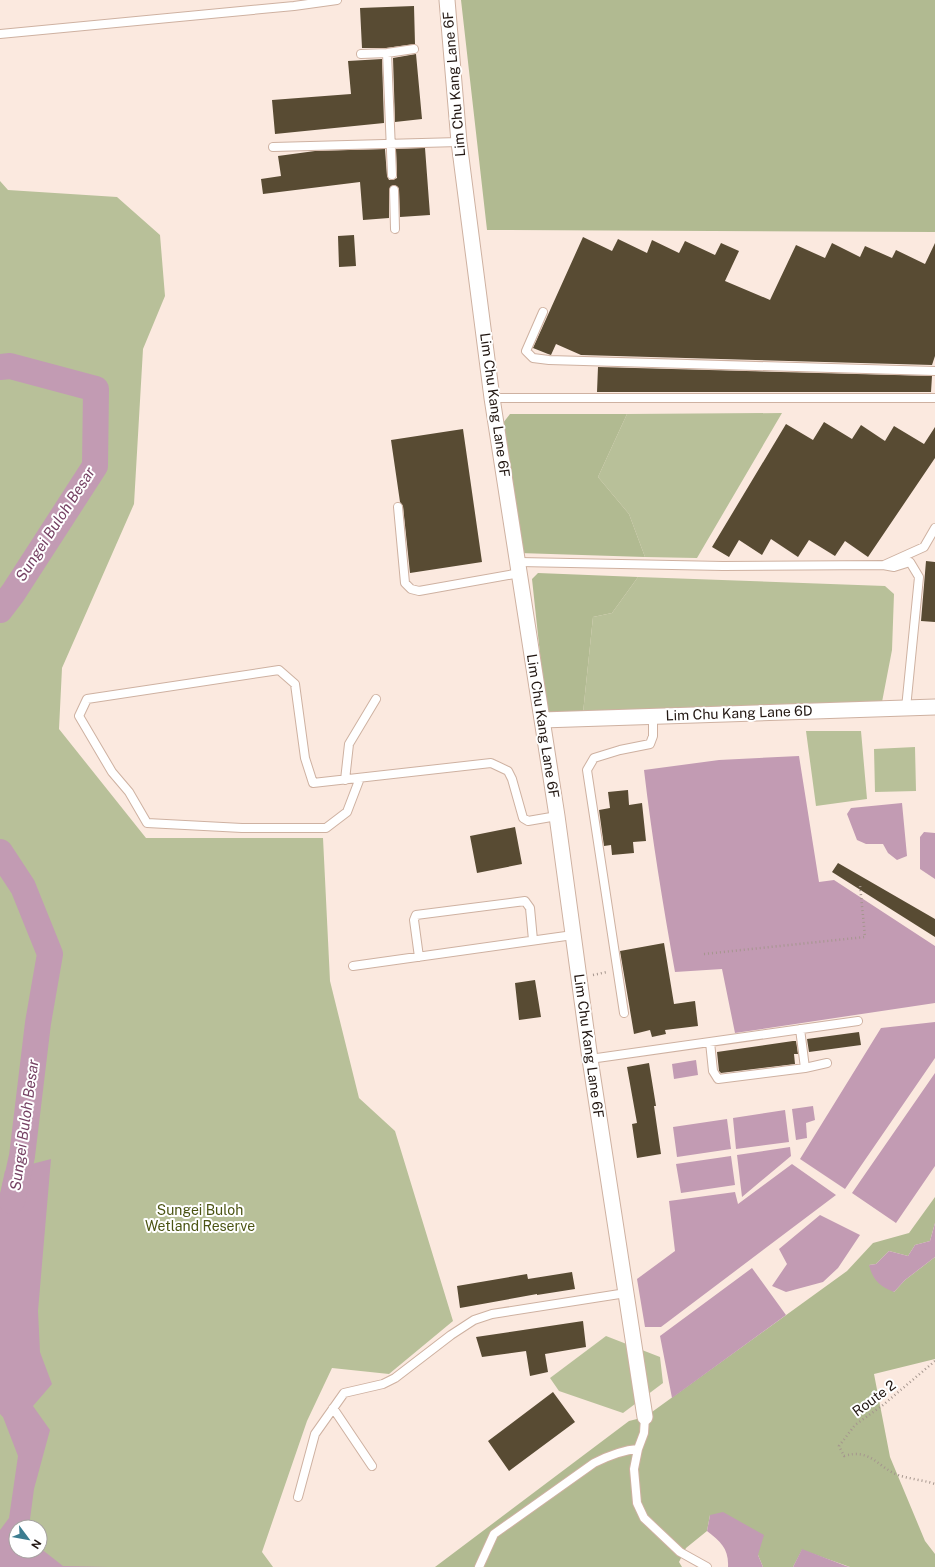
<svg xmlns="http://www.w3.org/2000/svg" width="935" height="1567" viewBox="0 0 935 1567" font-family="'Public Sans',sans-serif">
<rect width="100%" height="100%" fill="#fbe9df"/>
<!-- green -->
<path fill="#b8c099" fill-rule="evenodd" d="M0 181 8 190 117 197 160 235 165 296 143 349 134 504 62 668 59 729 146 838H323L330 981 359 1098 395 1131 453 1321 389 1374 332 1368 307 1421 262 1552 273 1567H0ZM16 1527H40V1551H16Z
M782 413 697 558 645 557 629 514 598 477 627 414Z
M638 577 885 586 894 594 892 650 882 702 583 713 593 617 612 613Z
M806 731H861L867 799 816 806Z
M915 747 916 791 875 792 874 749Z
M606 1336 660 1357 663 1383 623 1413 559 1391 550 1378Z"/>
<!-- forest -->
<path fill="#b1ba91" d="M461 0H935V232L487 230Z
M510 414H627L598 477 629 514 645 557 519 553 503 423Z
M538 573 638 577 612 613 593 617 583 713 553 714 546 710 532 579Z
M935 1197V1223L930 1241 915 1245 908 1256 889 1251 876 1264 869 1265 894 1292 905 1280 935 1257V1359L874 1374 890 1457 925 1541 935 1554V1567H850L802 1550 793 1567H763L758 1555 710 1515 707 1531 686 1548 679 1562 682 1567H435L629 1421 645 1417 847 1271 873 1243 909 1233Z"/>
<!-- water -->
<path fill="#c29bb3" d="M799 756 819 882 834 880 935 946V1003L735 1033 722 969 675 972C663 905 652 838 644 770L719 760Z
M902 803 907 856 897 860 888 853 883 844H866L857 840 847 814 851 808Z
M924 832 935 833V879L920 869V837Z
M935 1022V1058L845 1189 800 1159 881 1028Z
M696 1060 698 1075 674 1079 672 1064Z
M935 1073V1166L896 1223 852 1193Z
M813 1106 815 1120 806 1123 807 1138 796 1140 792 1109Z
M785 1110 789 1142 736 1149 733 1118Z
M727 1119 731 1149 677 1157 673 1127Z
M790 1147 791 1156 742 1197 737 1155Z
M731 1156 735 1185 681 1193 676 1164Z
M51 1159 38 1311 40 1352 52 1384 33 1406 50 1430 34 1489 29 1527H16V1551H40V1548L63 1566 109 1567H0V1530L9 1518 18 1456 3 1417 0 1414V1194L5 1171Z
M792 1164 836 1195 661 1327H645L637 1279 675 1251 669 1201 735 1192 738 1204Z
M820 1215 860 1235 838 1268 823 1282 786 1292 772 1286 787 1264 779 1249Z
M935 1223V1257L905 1280 894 1292C879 1286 873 1280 869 1265L876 1264 889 1251 908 1256 915 1245 930 1241Z
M752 1268 786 1315 672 1398 660 1336Z
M723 1512 764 1535 758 1555 763 1567H728C729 1549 721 1542 707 1531L710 1515Z
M802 1549 846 1566 850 1567H793Z"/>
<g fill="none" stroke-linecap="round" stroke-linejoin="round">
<!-- river -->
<path stroke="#c29bb3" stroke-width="26" d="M0 367 10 366 96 389 95 466 13 593 0 610
M0 852 23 887 50 954 38 1023 22 1156 12 1201"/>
</g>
<!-- building -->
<path fill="#584b33" d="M414 6 415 44 386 48H362L360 8Z
M416 54 422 119 395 122 393 58Z
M382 59 384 123 275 134 272 100 351 94 348 61Z
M425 148 430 215 400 217 399 189 398 187 394 185 391 186 389 190V218L363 220 360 182 263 194 261 179 281 176 278 156 315 151 385 149 387 176 389 180H393L397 178V175L396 149Z
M354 235 356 266 339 267 338 236Z
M583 237 612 251 618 239 647 253 652 240 679 253 685 241 715 255 721 243 739 251 725 281 770 300 796 245 825 258 832 243 860 257 865 246 892 258 896 250 925 264 935 243V356L932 365 581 355 556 344 551 355 548 354 533 348Z
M598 367 932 376 931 392H597Z
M824 422 852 439 861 425 885 441 894 426 924 444 935 427V458L868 557 845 541 835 556 809 540 798 557 771 539 762 555 739 540 729 557 712 547 786 424 813 440Z
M463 429 482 562 410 573 403 506 400 502 391 440Z
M926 561 935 562V622L921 621Z
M628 790 629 805 642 803 646 841 633 842 634 853 612 855 611 845 604 846 599 810 610 808 608 792Z
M515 827 522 864 477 873 470 836Z
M838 863 935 919V937L832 872Z
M664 943 674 1004 695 1001 698 1026 665 1030 666 1034 652 1037 650 1030 634 1034 620 951Z
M535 980 541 1017 519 1020 515 983Z
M859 1032 861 1045 809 1052 807 1039Z
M793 1041H796L798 1054H794L795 1064 721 1073 719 1071 717 1052Z
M649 1063 656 1106H654L661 1154 637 1158 632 1124 637 1123 627 1067Z
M572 1272 575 1289 537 1295V1294L460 1308 457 1286 527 1274 528 1279Z
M583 1321 586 1347 545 1354 548 1372 530 1376 526 1351 482 1357 476 1337Z
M553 1392 575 1422 509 1471 488 1441Z"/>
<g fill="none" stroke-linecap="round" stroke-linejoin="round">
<defs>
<path id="lane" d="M0 34 294 6 337 0
M387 53 392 175
M361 54 387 53 414 49
M273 147 459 142
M394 190 395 229
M543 312 526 351 533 358 549 360 935 371
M492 398H935
M398 507 405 583 411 589 419 591 520 573
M519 562 723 566 883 565 894 567 910 562 919 577 906 708
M884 565 924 547 935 528
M360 778 347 812 326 828H242L147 823 129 792 112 772 79 716 87 699 279 670 295 684 305 758 313 783 491 763 508 771 512 779 523 818 528 821 557 816
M345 780 349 744 376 699
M419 957 414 920 416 915 525 901 530 908 533 940
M353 966 573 935
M624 1013 587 770 594 758 620 750 650 744 653 736V716
M800 1029 805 1068
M710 1042 713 1071 718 1079 805 1068 827 1063
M590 1059 858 1021
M333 1408 372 1466
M645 1417 644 1433 638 1449 634 1469 637 1503 644 1518 680 1552 707 1567
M298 1497 315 1434 344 1393 383 1384 395 1378 451 1335 474 1320 492 1314 626 1293
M479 1567 494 1534 594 1463C608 1456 622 1450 638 1449"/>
<path id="street" d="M447 0 459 142 492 398 557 816 590 1059 645 1417
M542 720 935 707"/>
</defs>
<!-- lane casing -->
<use href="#lane" stroke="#ceb1a1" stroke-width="10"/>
<!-- street casing -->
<use href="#street" stroke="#ceb1a1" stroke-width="17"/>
<!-- path -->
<path stroke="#a5968e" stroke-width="2.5" stroke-dasharray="1 3" stroke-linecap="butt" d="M704 954 865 937 860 885
M593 975 607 972
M935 1361 883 1405 855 1425 839 1446 844 1456C871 1448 877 1467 898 1475 910 1479 923 1480 935 1484"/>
<!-- lane -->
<use href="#lane" stroke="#fff" stroke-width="8"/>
<!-- street -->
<use href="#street" stroke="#fff" stroke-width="15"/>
</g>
<g text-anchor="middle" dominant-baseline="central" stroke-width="4" stroke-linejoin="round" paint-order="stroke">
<!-- street labels -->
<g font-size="14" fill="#231813" stroke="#fff">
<text transform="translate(454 84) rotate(-95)">Lim Chu Kang Lane 6F</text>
<text transform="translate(495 405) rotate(82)">Lim Chu Kang Lane 6F</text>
<text transform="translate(739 713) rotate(-2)">Lim Chu Kang Lane 6D</text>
<text transform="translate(543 726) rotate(81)">Lim Chu Kang Lane 6F</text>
<text transform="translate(589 1046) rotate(82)">Lim Chu Kang Lane 6F</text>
<text transform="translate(874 1398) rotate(-37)">Route 2</text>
</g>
<!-- park labels -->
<g font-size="14" fill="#4b5413" stroke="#fff">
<text x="200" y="1210">Sungei Buloh<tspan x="200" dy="16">Wetland Reserve</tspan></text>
</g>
<!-- water labels -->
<g font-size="15" font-style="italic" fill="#754163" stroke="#fff">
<text transform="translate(55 524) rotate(-57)">Sungei Buloh Besar</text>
<text transform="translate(24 1125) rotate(-82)">Sungei Buloh Besar</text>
</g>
</g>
<!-- north arrow -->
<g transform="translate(28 1539) rotate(122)"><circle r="19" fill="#ffffff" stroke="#a7a3a1"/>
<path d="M0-3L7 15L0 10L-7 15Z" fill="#3c7d90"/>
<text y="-6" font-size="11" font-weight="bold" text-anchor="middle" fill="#231813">N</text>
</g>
</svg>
